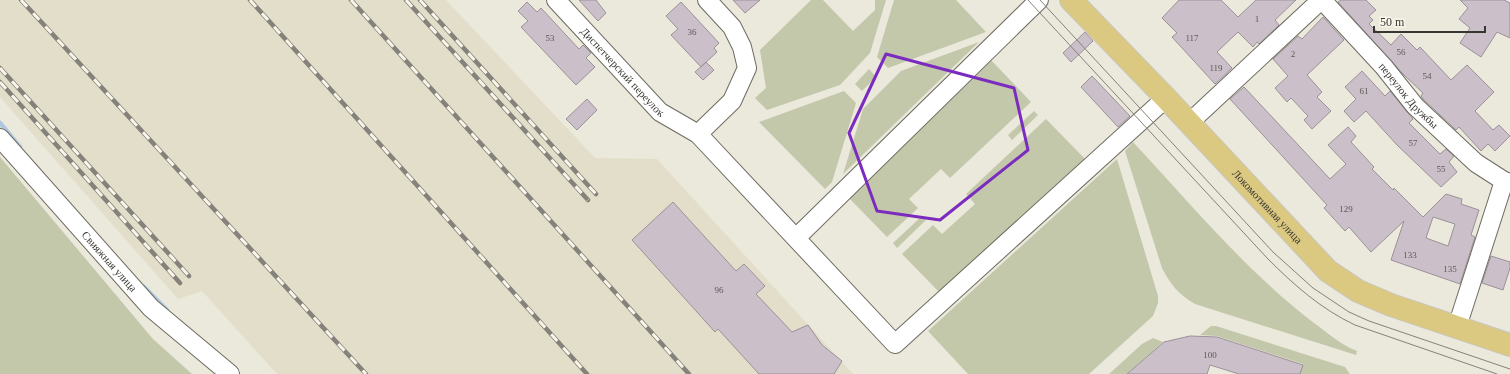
<svg xmlns="http://www.w3.org/2000/svg" width="1510" height="374" viewBox="0 0 1510 374" font-family="'Times New Roman',serif">
<rect width="100%" height="100%" fill="#ebe8dc"/>
<!-- built -->
<path fill="#e3deca" d="M0 0H446L595 158 657 159 853 374H277L202 291 178 299 0 97Z"/>
<!-- green -->
<path fill="#c4c8ab" d="M811 0H823L853 31 875 10V0H886L870 53 840 85 767 110 755 98 766 88 760 50Z
M894 0H956L986 32 888 68 877 57Z
M979 42 843 174 863 109 901 71Z
M990 59 1031 102 950 178 941 169 909 199 918 208 887 237 849 198Z
M869 69 876 77 862 91 855 84Z
M844 91 856 103 832 182 825 189 759 122Z
M1034 111 1038 115 1012 140 1008 135Z
M1046 119 1088 162 941 294 902 254 933 225 942 234 975 204 966 194Z
M1133 142C1190 203 1247 272 1314 323 1328 333 1341 345 1357 351L1356 355 1195 304C1179 295 1170 284 1162 268L1125 151Z
M0 157 153 339 192 374H0Z
M1117 159 1158 296V303L1153 316 1089 374H968L928 331Z
M922 216 926 220 897 248 893 243Z
M1211 326H1216L1345 367 1350 374H1300L1303 364 1217 336 1200 335Z
M1153 338 1163 342 1127 374H1109L1142 344Z"/>
<g fill="none" stroke-linecap="round" stroke-linejoin="round">
<!-- stream -->
<path stroke="#adc7e1" stroke-width="4.5" d="M0 123 20 147
M144 287 167 310"/>
</g>
<!-- building -->
<path fill="#cbc0c9" stroke="#9b9199" fill-rule="evenodd" d="M579 0H596L606 13 598 21Z
M733 0H760L745 13Z
M1179 0H1221L1238 17 1256 0H1296L1275 20 1279 25 1259 44 1257 42 1253 47 1238 32 1217 52 1232 68 1215 84 1172 37 1177 33 1162 18Z
M1341 0H1366L1376 10 1369 16 1373 20 1369 24 1391 45 1401 34 1417 50 1420 47 1451 80 1467 65 1494 92 1475 111 1493 130 1499 125 1510 136 1495 151 1488 144 1481 151 1459 127 1456 130 1423 99 1421 96 1423 93 1403 74 1338 2Z
M1460 0H1504L1510 3V38L1497 32 1481 57 1460 43 1470 28 1459 19 1468 8Z
M527 2 537 12 541 8 579 49 583 45 591 53 586 58 595 67 576 85 521 27 528 21 518 11Z
M681 2 719 43 714 48 717 52 701 67 671 35 678 29 666 16Z
M1323 17 1344 40 1307 75 1322 92 1317 97 1331 111 1312 129 1304 120 1308 116 1291 98 1287 102 1275 88 1288 76 1273 59 1298 36 1302 39Z
M1085 32 1093 41 1071 62 1063 53Z
M706 62 714 70 703 80 695 72Z
M1362 71 1385 96 1390 91 1413 119 1409 123 1440 154 1446 149 1454 156 1449 162 1457 172 1441 187 1397 145 1366 111 1354 122 1344 111 1356 99 1345 87Z
M1092 76 1130 116 1118 127 1081 87Z
M1244 87 1330 179 1346 164 1328 145 1348 127 1356 136 1351 142 1374 167 1372 169 1393 190 1394 188 1423 217 1446 194 1462 199 1461 204 1479 210 1471 235 1475 237 1460 284 1391 260 1404 221 1371 252 1349 227 1345 231 1324 208 1327 205 1230 99ZM1433 217 1455 224 1448 246 1426 238Z
M587 99 597 110 577 130 566 119Z
M673 202 736 271 744 264 765 286 756 294 792 332 808 325 822 345 842 361 834 374H759L718 329 715 332 632 240Z
M1491 256 1510 262V268L1503 290 1482 283Z
M1190 336 1217 337 1303 365 1300 374H1239L1210 365 1207 374H1127L1164 342Z"/>
<g fill="none" stroke-linecap="round" stroke-linejoin="round">
<defs>
<g id="minor">
<path id="s1" d="M556 0 660 112 698 134 895 344 1166 98"/>
<path id="s2" d="M1322 0 1384 67 1415 106 1476 163 1504 181"/>
<path d="M1189 123 1321 0"/>
<path d="M698 134 732 101 747 68 742 47 732 27 707 0"/>
<path id="s3" d="M0 138 151 308 230 374"/>
<path d="M796 238 1039 0"/>
<path d="M1457 327 1504 181 1510 183"/>
</g>
<g id="major">
<path id="s4" d="M1071 0 1166 98 1328 271 1358 291 1391 305 1510 345"/>
</g>
</defs>
<!-- minor casing -->
<use href="#minor" stroke="#6e6b60" stroke-width="20"/>
<!-- major casing -->
<use href="#major" stroke="#c7c7c5" stroke-width="24"/>
<!-- minor -->
<use href="#minor" stroke="#fff" stroke-width="18"/>
<!-- major -->
<use href="#major" stroke="#dbc881" stroke-width="22"/>
<!-- tram -->
<path stroke="#84827a" stroke-width="1" d="M1028 0 1268 259C1294 285 1321 309 1355 325L1497 374
M1040 0 1273 252 1313 288 1349 312 1369 321 1510 369"/>
<defs>
<path id="rail" d="M21 0 366 374
M250 0 587 374
M351 0 689 374
M406 0 588 200
M420 0 596 194
M0 68 189 276
M0 82 180 283"/>
</defs>
<!-- rail casing -->
<use href="#rail" stroke="#84827a" stroke-width="4.5"/>
<!-- rail -->
<use href="#rail" stroke="#f9f5e9" stroke-width="3" stroke-dasharray="9" stroke-linecap="butt"/>
</g>
<!-- marked area -->
<path fill="none" stroke="#7b2cbf" stroke-width="3" stroke-linejoin="round" d="M886 54 1014 88 1028 150 940 220 877 211 849 133Z"/>
<g text-anchor="middle" dominant-baseline="central" stroke-width="3" stroke-linejoin="round" paint-order="stroke">
<!-- number labels -->
<g font-size="9" fill="#5c5857">
<text x="1257" y="19">1</text>
<text x="692" y="32">36</text>
<text x="550" y="38">53</text>
<text x="1192" y="38">117</text>
<text x="1401" y="52">56</text>
<text x="1293" y="54">2</text>
<text x="1216" y="68">119</text>
<text x="1427" y="76">54</text>
<text x="1364" y="91">61</text>
<text x="1413" y="143">57</text>
<text x="1441" y="169">55</text>
<text x="1346" y="209">129</text>
<text x="1410" y="255">133</text>
<text x="1450" y="269">135</text>
<text x="719" y="290">96</text>
<text x="1210" y="355">100</text>
</g>
<!-- street labels -->
<g font-size="11" fill="#373631" stroke="#f9f5e9">
<text stroke="none"><textPath href="#s1" startOffset="98">Диспетчерский переулок</textPath></text>
<text stroke="none"><textPath href="#s2" startOffset="129">переулок Дружбы</textPath></text>
<text stroke="none"><textPath href="#s4" startOffset="285">Локомотивная улица</textPath></text>
<text stroke="none"><textPath href="#s3" startOffset="165">Свияжная улица</textPath></text>
</g>
</g>
<!-- scale -->
<path d="M1374 26v6h111v-6" fill="none" stroke="#373631" stroke-width="2"/>
<text x="1380" y="26" font-size="12" fill="#373631" stroke="#f9f5e9" stroke-width="3" paint-order="stroke">50 m</text>
</svg>
